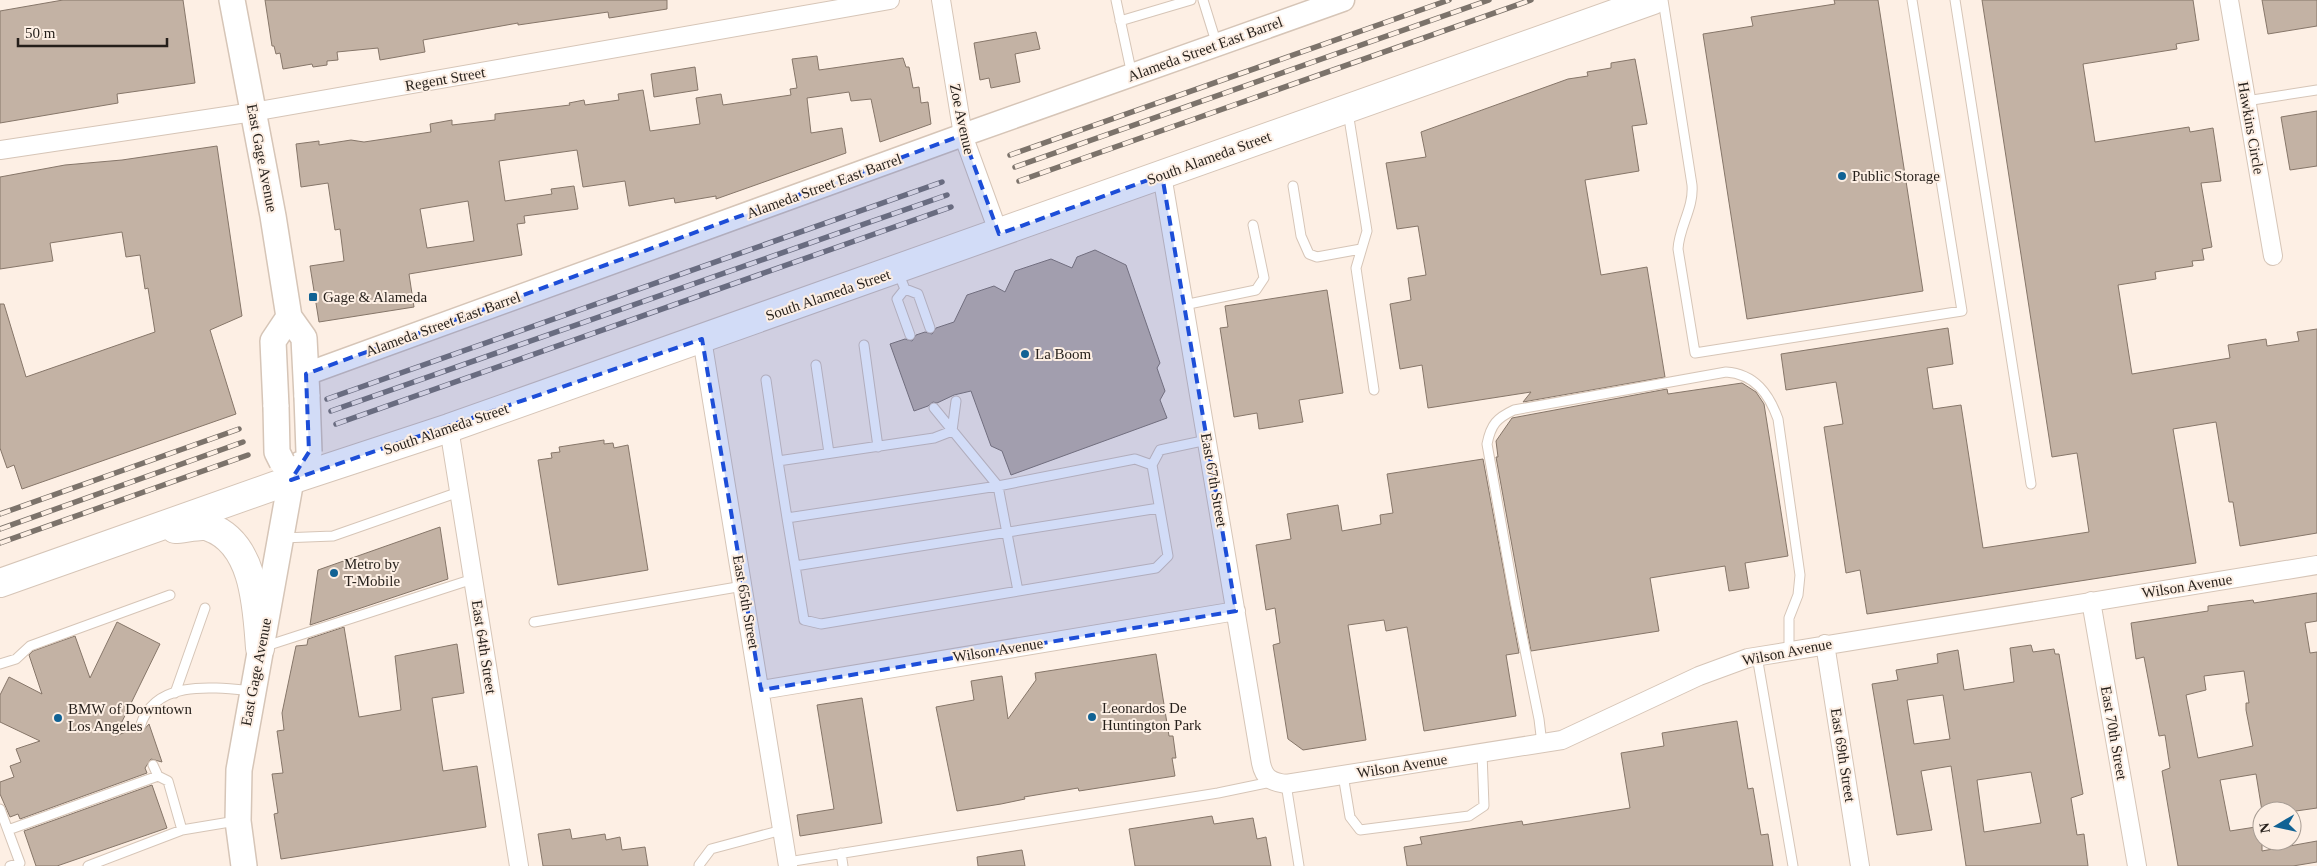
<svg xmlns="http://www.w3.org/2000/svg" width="2317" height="866" viewBox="0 0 2317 866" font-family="Georgia,serif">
<rect width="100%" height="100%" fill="#fdefe4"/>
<!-- building -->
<path fill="#c3b2a4" stroke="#867669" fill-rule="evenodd" d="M63 0H183L195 83 117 94 118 103 0 123V11Z
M265 0H667V9L609 18 608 12 518 25V23L423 40 425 52 380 60 378 48 337 52 338 60 327 61V65L313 67 312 64 283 69 280 53 276 54 274 46H272Z
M1834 0H1878L1923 291 1747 319 1703 34 1753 26 1751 17 1835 4Z
M1982 0H2193L2199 40 2176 44 2177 49 2083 64 2095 142 2189 127 2190 132 2213 128 2221 181 2201 183 2212 247 2202 249 2204 260 2192 261 2193 266 2155 272 2156 279 2118 285 2132 374 2230 358 2228 345 2266 339 2267 346 2299 341 2297 332 2317 329V533L2240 546 2233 502H2229L2216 422 2173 429 2196 563 1867 614 1860 570 1846 573 1824 427 1843 424 1836 382 1786 390 1781 354 1948 328 1953 364 1927 368 1933 409 1961 405 1983 548 2089 532 2077 453 2052 457Z
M2262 0H2317V26L2268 34Z
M1036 32 1040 49 1015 54 1020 82 991 88 989 78 980 80 974 43Z
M817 56 819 70 903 58 906 67H909L913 88 919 87 921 103 928 102 931 124 880 142 871 99 851 101 849 92 807 98 811 133 842 128 846 153 716 199V196L675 203 674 198 629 206 625 181 583 187 577 150 499 161 505 201 552 194 551 189 574 186 578 209 524 216 525 223 517 224 522 255 409 274 414 307 319 322 310 266 344 261 340 229 335 230 328 183 301 187 296 144 319 141V145L351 140 364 142 431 132 430 124 452 120V125L495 120V114L570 105 569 103 584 100 585 105 619 100 618 94 643 90 650 131 700 124 696 98 721 94 723 105 791 95 790 89 797 88 792 59ZM468 201 474 241 427 248 420 209Z
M1635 59 1647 124 1632 126 1639 171 1585 180 1601 275 1647 267 1665 377 1523 402 1531 392 1428 408 1422 365 1400 369 1390 304 1411 300 1408 278 1426 275 1418 226 1397 229 1386 163 1426 157 1421 132 1568 79 1588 76 1587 72 1611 68V63Z
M695 67 698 90 654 97 651 74Z
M2317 111V166L2290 170 2281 117Z
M217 146 242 316 210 330 236 414 22 489 14 465 7 468 0 448V304H4L26 377 155 332 148 288 145 289 140 255 126 257 122 232 50 243 53 261 0 269V177L65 165 122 160Z
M1095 250 1126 265 1160 363 1157 368 1165 391 1160 400 1167 418 1011 475 1002 451 991 446 971 391 954 395 937 403 933 402 928 406 914 411 890 344 905 339 912 341 916 335 925 332 932 334 936 328 954 322 967 295 994 286 1005 292 1015 271 1051 259 1072 268 1077 257Z
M1327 290 1343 393 1299 400 1303 422 1259 429 1257 413 1234 417 1220 328 1228 327 1225 306Z
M1742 383 1756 392 1764 404 1788 556 1745 563 1749 588 1729 591 1725 566 1650 578 1659 631 1531 651 1496 457H1498L1496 441 1512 418 1667 389 1668 394Z
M604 440V444L613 443 614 448 628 445 648 570 558 585 538 460 552 458 551 453 560 452 559 447Z
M1483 459 1519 653 1506 655 1516 716 1424 731 1407 627 1386 631 1384 620 1348 625 1366 740 1303 750 1288 739 1273 645 1280 643 1275 608 1266 610 1256 545 1291 539 1287 514 1338 505 1342 531 1381 524 1380 515 1393 513 1387 474Z
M440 527 448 579 310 625 318 570Z
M2317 593V621L2305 623 2310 653 2317 652V808L2296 811H2262L2256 774 2220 780 2230 831 2262 826V851L2317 841V862L2293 866H2178L2162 771 2170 768 2165 735 2159 736 2144 657 2136 659 2131 623 2208 611V606L2253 600 2254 603ZM2244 671 2249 703H2246V710L2253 746 2198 758 2186 695 2206 690 2204 676Z
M117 622 160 644 115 736 134 729 141 733 149 724 162 762 151 759 145 768 147 773 20 819 18 814 10 817 0 794V782L14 777 10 766 21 762 16 749 40 741 0 722V695L9 677 42 694 29 655 33 651 75 636 90 678Z
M344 627 359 717 401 710 395 656 457 644 464 693 432 698 443 771 477 766 486 827 281 859 274 814 278 813 272 774 283 773 277 731 284 730 282 713 296 646 307 645 308 639Z
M2031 645 2033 652 2054 649 2055 654H2059L2083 794 2071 798 2077 835 2084 834 2088 866H1966L1951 766 1921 771 1932 830 1897 835 1872 684 1898 680 1896 670 1938 663 1937 654 1958 650 1964 690 2014 682 2010 648ZM1943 695 1950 739 1914 744 1907 700ZM2031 772 2041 823 1984 832 1977 780Z
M1156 654 1169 736H1173L1176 758H1172L1175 776 1079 791 1078 788 1024 797 1025 799 1001 804 957 811 936 707 974 700 971 681 1002 676 1008 719 1036 680 1035 673Z
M862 698 882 823 800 836 797 815 834 809 817 705Z
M1737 721 1748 789 1753 788 1761 835 1768 834 1773 866H1407L1404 847 1422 844 1420 837 1522 821 1523 825 1630 808 1621 753 1664 746 1662 733Z
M152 785 167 828 57 866H36L24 831Z
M1212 816 1214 824 1253 818 1257 839 1266 837 1271 866H1135L1129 829Z
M570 829 572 839 605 834 606 840 620 837 622 850 645 847 648 866H543L538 834Z
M1022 850 1025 866H978L977 857Z"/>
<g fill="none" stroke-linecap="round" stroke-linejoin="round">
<defs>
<path id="service" d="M1116 0 1132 75
M1203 0 1217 45
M1663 0 1692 185C1694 208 1679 227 1678 249L1695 353 1962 311 1912 0
M1955 0 2031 484
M1120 21 1191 0
M2246 101 2317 90
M1348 112 1367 231 1356 268 1374 390
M1293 186 1301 236 1309 254 1317 257 1361 249
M897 270 905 289 897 299 910 335
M905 289 918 294 930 328
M1184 305 1256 290 1264 278 1253 225
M864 345 878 447
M816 365 829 453
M766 380 778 461 934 438 952 431
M934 408 998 486 1135 459 1152 465 1168 556 1156 568 821 624 804 620 787 518 998 486 1018 591
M952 431 956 401
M778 461 787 518
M1152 465 1160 450 1207 440
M282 538 333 536 459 492
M795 566 1159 508
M534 622 743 586
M263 647 473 579
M1757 656 1793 866
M0 664 16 659 30 646 170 595
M175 693 205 608
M140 727C154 679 213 687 252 691
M1542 744 1539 719 1515 601 1487 444C1491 424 1497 418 1514 410L1726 372C1755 374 1769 394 1778 419L1800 575 1798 595 1789 618V650
M153 765 158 776
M1343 775 1350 817 1360 830 1469 816 1484 806 1482 753
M1286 784 1299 866
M0 809 20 863 10 866
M8 830 158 776 168 781 182 830
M841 853 843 866
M788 862 1218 793 1271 782
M699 865 711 849 782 830
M88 866 182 830 236 821"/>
<path id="minor" d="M941 0 963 135 999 234
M2229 0 2273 256
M0 150 253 112 890 0
M1162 175 1261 763C1264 778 1271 782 1286 784L1562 740 1699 676 1748 658 2317 565
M702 339 788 866
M449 428 519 866
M2091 601 2137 866
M1825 644 1860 866
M761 690 1236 611"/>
<path id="tertiary" d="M306 374 963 135 1343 0"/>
<path id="secondary" d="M232 0 273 216 289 317 304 338 307 397
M276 407 273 341 289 317
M244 866 238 821 239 770 291 480 301 464"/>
<path id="primary" d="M175 529C184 529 201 524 209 527 255 543 257 608 260 648
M0 583 291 480 449 428 1653 0"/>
</defs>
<!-- service casing -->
<use href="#service" stroke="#d6c5b7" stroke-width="11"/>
<!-- minor casing -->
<use href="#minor" stroke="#d6c5b7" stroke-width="20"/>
<!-- tertiary casing -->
<use href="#tertiary" stroke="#d6c5b7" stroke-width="25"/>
<!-- secondary casing -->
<use href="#secondary" stroke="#d6c5b7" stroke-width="28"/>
<!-- primary casing -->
<use href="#primary" stroke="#d6c5b7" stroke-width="30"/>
<!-- service -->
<use href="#service" stroke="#fff" stroke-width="9"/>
<!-- minor -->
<use href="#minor" stroke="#fff" stroke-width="18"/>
<!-- tertiary -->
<use href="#tertiary" stroke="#fff" stroke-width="22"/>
<!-- secondary -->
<use href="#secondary" stroke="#fff" stroke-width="25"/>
<!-- primary -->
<use href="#primary" stroke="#fff" stroke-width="28"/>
<defs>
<path id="rail" d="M1010 155 1449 0
M1015 167 1489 0
M1019 181 1531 0
M327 399 942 182
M331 411 947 195
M336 424 951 207
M0 514 239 429
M0 529 243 442
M0 543 248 455"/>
</defs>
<!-- rail casing -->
<use href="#rail" stroke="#7c736b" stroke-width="5.5"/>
<!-- rail -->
<use href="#rail" stroke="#fdefe4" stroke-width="4" stroke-dasharray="11" stroke-linecap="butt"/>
<defs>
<path id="secondary-bridge" d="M307 397 309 452
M276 407 277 452 282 462"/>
</defs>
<!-- secondary-bridge casing -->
<use href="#secondary-bridge" stroke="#d6c5b7" stroke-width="28" stroke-linecap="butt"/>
<!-- secondary-bridge -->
<use href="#secondary-bridge" stroke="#fff" stroke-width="25"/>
</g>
<!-- marked area -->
<path fill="#1d4ed8" fill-opacity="0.2" stroke="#1d4ed8" stroke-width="4" stroke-dasharray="10 6" stroke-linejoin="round" d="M963 135 999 234 1162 175 1236 611 761 690 702 339 291 480 309 452 306 374Z"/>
<!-- markers -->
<g fill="#116294" stroke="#fdefe4" stroke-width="2">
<circle cx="1842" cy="176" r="5"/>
<rect x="308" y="292" width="10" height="10" rx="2.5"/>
<circle cx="1025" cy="354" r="5"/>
<circle cx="334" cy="573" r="5"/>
<circle cx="1092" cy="717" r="5"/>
<circle cx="58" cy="718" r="5"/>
</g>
<g text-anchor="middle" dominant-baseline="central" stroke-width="4" stroke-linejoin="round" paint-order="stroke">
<!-- street labels -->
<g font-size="15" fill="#251f1a" stroke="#fdefe4">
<text transform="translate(1205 49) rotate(-20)">Alameda Street East Barrel</text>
<text transform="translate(445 79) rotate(-10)">Regent Street</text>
<text transform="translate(962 119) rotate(78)">Zoe Avenue</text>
<text transform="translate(2251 128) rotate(80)">Hawkins Circle</text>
<text transform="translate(262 158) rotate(79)">East Gage Avenue</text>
<text transform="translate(1209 158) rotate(-20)">South Alameda Street</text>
<text transform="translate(824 186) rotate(-20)">Alameda Street East Barrel</text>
<text transform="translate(828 295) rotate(-19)">South Alameda Street</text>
<text transform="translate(443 324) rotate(-20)">Alameda Street East Barrel</text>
<text transform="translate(446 429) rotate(-19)">South Alameda Street</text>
<text transform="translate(1214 480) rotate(80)">East 67th Street</text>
<text transform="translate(2187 586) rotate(-9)">Wilson Avenue</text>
<text transform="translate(746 602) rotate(80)">East 65th Street</text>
<text transform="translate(484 647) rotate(81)">East 64th Street</text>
<text transform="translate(998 650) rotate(-9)">Wilson Avenue</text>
<text transform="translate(1787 652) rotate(-11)">Wilson Avenue</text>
<text transform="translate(256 672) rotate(-79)">East Gage Avenue</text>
<text transform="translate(2114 733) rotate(80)">East 70th Street</text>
<text transform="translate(1843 755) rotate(81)">East 69th Street</text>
<text transform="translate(1402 766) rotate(-9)">Wilson Avenue</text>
</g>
<!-- poi labels -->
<g font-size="15" fill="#251f1a" stroke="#fdefe4" text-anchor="start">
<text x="1852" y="176">Public Storage</text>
<text x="323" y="297">Gage &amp; Alameda</text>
<text x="1035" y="354">La Boom</text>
<text x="344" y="564">Metro by<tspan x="344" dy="17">T-Mobile</tspan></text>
<text x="1102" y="708">Leonardos De<tspan x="1102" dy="17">Huntington Park</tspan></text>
<text x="68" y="709">BMW of Downtown<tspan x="68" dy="17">Los Angeles</tspan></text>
</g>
</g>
<!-- north arrow -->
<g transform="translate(2277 826) rotate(261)"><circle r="24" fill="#fdefe4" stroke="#a79c93"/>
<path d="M0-4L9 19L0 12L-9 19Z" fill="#116294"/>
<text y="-8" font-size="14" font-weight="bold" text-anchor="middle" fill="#251f1a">N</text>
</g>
<!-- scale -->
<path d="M18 38v8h149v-8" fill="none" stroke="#251f1a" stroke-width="2.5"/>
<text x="25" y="38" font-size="15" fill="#251f1a" stroke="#fdefe4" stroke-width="4" paint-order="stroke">50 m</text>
</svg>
